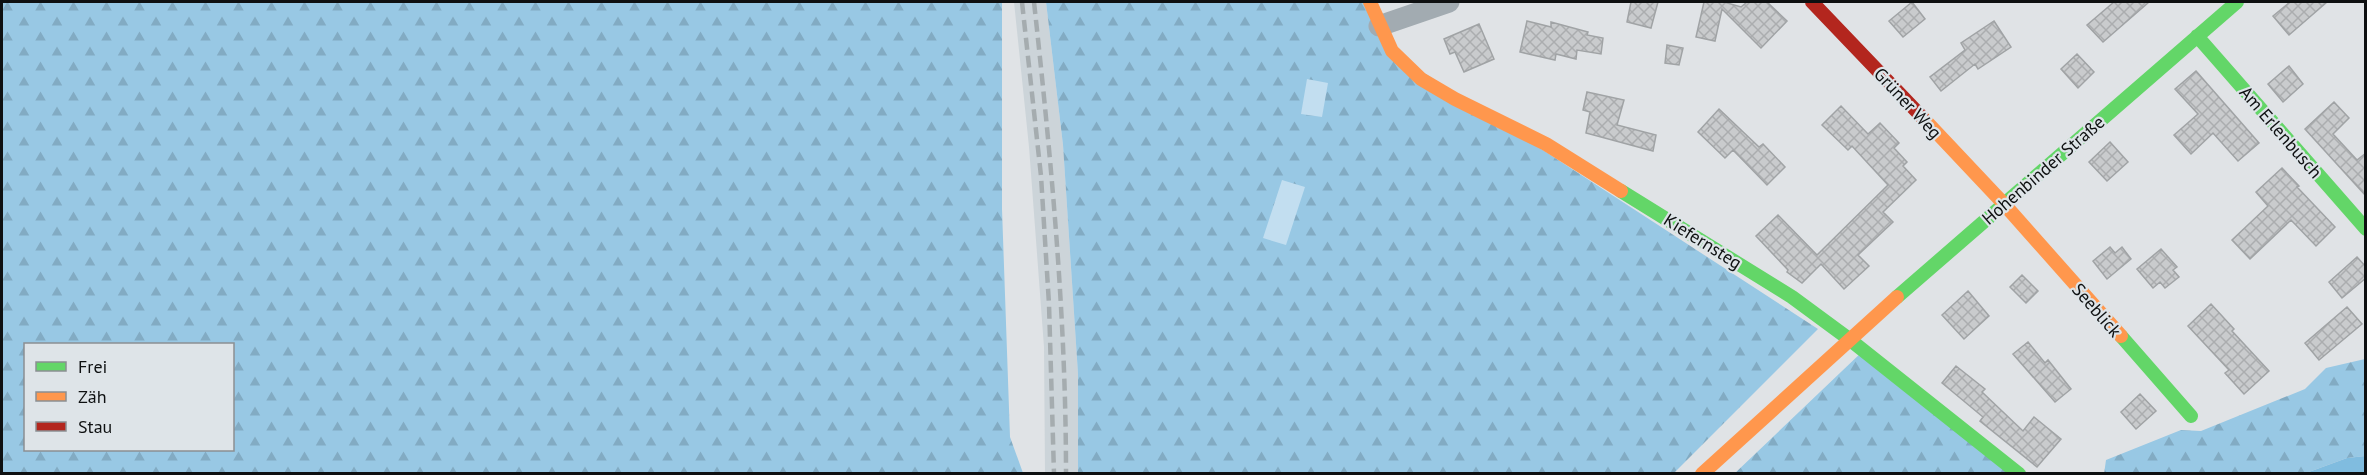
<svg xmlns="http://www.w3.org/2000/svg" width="2367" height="475" viewBox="0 0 2367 475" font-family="'PT Sans',sans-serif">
<defs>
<pattern id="forest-firs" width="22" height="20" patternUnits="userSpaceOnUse" patternTransform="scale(1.5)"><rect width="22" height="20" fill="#98c8e4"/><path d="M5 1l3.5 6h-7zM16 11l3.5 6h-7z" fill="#82abc3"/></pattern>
<pattern id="building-cross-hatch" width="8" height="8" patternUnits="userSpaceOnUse" patternTransform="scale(1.5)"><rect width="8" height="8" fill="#c9cbcd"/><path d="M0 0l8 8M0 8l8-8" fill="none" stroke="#abadaf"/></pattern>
</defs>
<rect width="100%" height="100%" fill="#e0e3e6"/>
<!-- built -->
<path fill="#ccd4d9" d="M1014 2H1046L1063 145 1078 374V473H1045L1044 347 1029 147Z"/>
<!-- forest -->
<path fill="url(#forest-firs)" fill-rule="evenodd" d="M2 2H1002V209L1010 437 1023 473H2ZM26 344H232V450H26Z
M1046 2H1367L1389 50 1818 329 1674 473H1078V374L1063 145Z
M1863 351 2018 474H1734Z
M2365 359V456L2347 458 2306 473 2104 474 2106 460 2181 430 2201 431 2305 389 2326 368Z"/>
<!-- pitch -->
<path fill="#c2def0" d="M1307 79 1328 83 1322 117 1301 114Z
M1282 180 1305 187 1286 245 1263 238Z"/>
<!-- water -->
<path fill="#80bcdf" d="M2365 456V473H2306L2347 458Z"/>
<!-- building -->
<path fill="url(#building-cross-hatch)" stroke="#a0a3a5" stroke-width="1.5" d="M1631 2H1658L1651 28 1627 22Z
M1704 2H1724L1741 7 1747 2H1767L1787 21 1761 48 1722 9 1715 41 1696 37Z
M1912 2 1925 19 1903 37 1889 21Z
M2114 2H2149L2103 42 2087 25Z
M2290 2H2327L2289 35 2273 16Z
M1527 21 1551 27V22L1588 32 1587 35 1603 38 1601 54 1577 50 1576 59 1556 54 1555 60 1520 52Z
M1994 21 2011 47 1978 69 1975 64 1941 91 1930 77 1965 50 1961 43Z
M1479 24 1494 59 1464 72 1455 52 1450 54 1444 39Z
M1667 45 1683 48 1679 65 1665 63Z
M2077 54 2094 72 2078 88 2061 69Z
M2289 66 2303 84 2283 102 2268 84Z
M2196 71 2259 143 2238 161 2213 133 2191 154 2174 135 2198 114 2175 89Z
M1587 92 1624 100 1617 125 1656 135 1653 151 1586 133 1590 112 1583 110Z
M2334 102 2349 118 2333 134 2357 160 2366 153V196L2305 129Z
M1841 106 1868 134 1880 123 1899 143 1894 148 1907 162 1903 166 1916 180 1883 212 1893 222 1858 255 1869 266 1844 289 1821 264 1802 283 1787 272 1788 270 1756 236 1778 215 1817 255 1888 185 1852 146 1848 150 1822 125Z
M1719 109 1759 147 1763 144 1785 167 1767 185 1733 150 1725 158 1698 132Z
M2110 142 2128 162 2107 181 2089 162Z
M2282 168 2299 186 2297 187 2335 227 2316 246 2291 220 2250 259 2232 240 2268 206 2256 192Z
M2110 247 2115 253 2122 247 2131 259 2107 279 2093 261Z
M2161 249 2177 267 2173 270 2179 277 2165 288 2160 282 2153 288 2137 269Z
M2357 257 2366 267V278L2342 298 2329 282Z
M2022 275 2038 291 2026 303 2010 287Z
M1968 291 1989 316 1964 339 1942 315Z
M2211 304 2234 329 2232 331 2269 371 2244 394 2225 373 2229 370 2188 326Z
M2347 307 2362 324 2319 360 2305 343Z
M2028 342 2045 363 2048 360 2071 389 2055 402 2013 354Z
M1956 366 1985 389 1982 392 2023 431 2034 417 2061 439 2037 467 1980 421 1983 417 1942 383Z
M2140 394 2156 411 2136 429 2121 412Z"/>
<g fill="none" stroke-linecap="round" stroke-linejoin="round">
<!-- street -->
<path stroke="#a2abb1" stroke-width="21" d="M1379 26 1449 2"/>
<!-- fast -->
<path stroke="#63d668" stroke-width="14" d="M2197 36 2366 229
M1621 191 1792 297 1849 339 2019 474
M1897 297 2237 2
M2121 336 2191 416"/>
<!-- slow -->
<path stroke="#ff974d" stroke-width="14" d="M1370 2 1392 51 1421 79 1455 99 1546 144 1621 191
M1922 117 2004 204 2121 336
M1702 474 1897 297"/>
<!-- jam -->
<path stroke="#b3261e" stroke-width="14" d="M1812 2 1922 117"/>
<!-- rail -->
<path stroke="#a5acaf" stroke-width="4.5" stroke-dasharray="12 6" stroke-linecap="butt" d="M1022 2 1041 176 1049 304 1054 474
M1034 2C1051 158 1066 315 1066 474"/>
</g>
<g text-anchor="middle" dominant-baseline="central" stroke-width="4.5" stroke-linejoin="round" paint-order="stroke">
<!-- street labels -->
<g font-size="18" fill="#0e1011" stroke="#dee4e8">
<text transform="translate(1908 103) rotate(47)">Grüner Weg</text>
<text transform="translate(2281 132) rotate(49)">Am Erlenbusch</text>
<text transform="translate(2043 170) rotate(-41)">Hohenbinder Straße</text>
<text transform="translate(1703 241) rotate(32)">Kiefernsteg</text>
<text transform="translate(2097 310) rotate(49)">Seeblick</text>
</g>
</g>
<!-- border -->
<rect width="2367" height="475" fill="none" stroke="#0e1011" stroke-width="6"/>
<!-- legend -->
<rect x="24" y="343" width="210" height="108" fill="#dee4e8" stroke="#8b8f92" stroke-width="1.5"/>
<rect x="36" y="362" width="30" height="9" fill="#63d668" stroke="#8b8f92" stroke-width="1.5"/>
<text x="78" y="373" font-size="18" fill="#0e1011">Frei</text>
<rect x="36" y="392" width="30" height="9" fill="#ff974d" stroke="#8b8f92" stroke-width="1.5"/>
<text x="78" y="403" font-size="18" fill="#0e1011">Zäh</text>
<rect x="36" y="422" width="30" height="9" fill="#b3261e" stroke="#8b8f92" stroke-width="1.5"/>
<text x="78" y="433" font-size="18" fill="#0e1011">Stau</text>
</svg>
